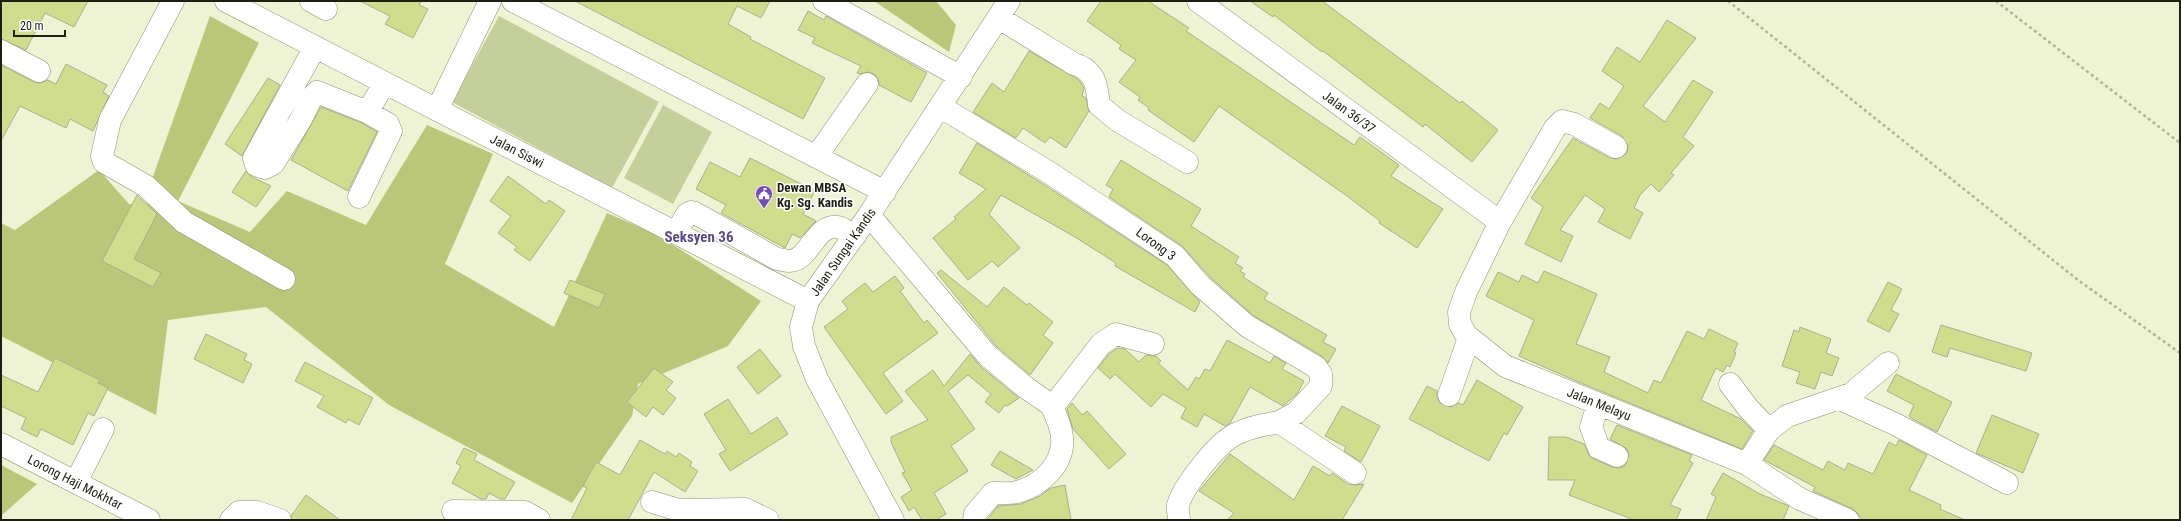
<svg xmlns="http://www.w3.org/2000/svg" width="2181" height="521" viewBox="0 0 2181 521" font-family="'Roboto Condensed',sans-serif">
<rect width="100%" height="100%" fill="#edf3d3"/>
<!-- green -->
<path fill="#c5cf99" d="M499 16 659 102 612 188 452 102Z
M663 105 712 132 673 204 624 178Z"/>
<!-- forest -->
<path fill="#bac778" d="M874 1H936L956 25 949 52Z
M210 16 259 43 178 201 250 232 287 191 366 225 427 125 493 154 445 264 554 327 607 213 656 234 761 301 728 346 638 384 632 416 572 503 389 405 266 307 168 320 156 415 1 336V223L15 230 99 170 129 204 147 205 151 182Z
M1 465 37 484 1 516Z"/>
<!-- building -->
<path fill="#d0dd8c" stroke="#a9af90" d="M1 1H88L74 27 45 13 26 50 1 39Z
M360 1H421L419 5 428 9 413 38 385 24 390 16Z
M575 1H770L761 18 737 6 728 24 751 37 750 39 825 78 803 119Z
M1101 1H1148L1189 28 1186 31 1354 145 1360 137 1399 165 1391 176 1443 209 1417 248 1379 223 1380 221 1347 196 1219 106 1194 142 1148 110 1149 108 1138 100 1140 97 1119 82 1136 60 1119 49 1121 45 1087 21Z
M1250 1H1322L1460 103 1462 101 1498 130 1472 162 1425 124 1423 127 1323 51 1322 52 1274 15 1273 17Z
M808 11 824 20 826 16 927 73 911 102 879 85 878 78 874 74 868 72 860 74 857 73 861 66 812 43 815 38 798 30Z
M1667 20 1696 38 1643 106 1665 122 1693 80 1713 92 1683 137 1694 146 1671 173 1674 175 1659 192 1651 184 1640 195 1634 208 1643 213 1630 239 1598 222 1605 209 1585 195 1560 230 1573 236 1561 262 1525 244 1543 207 1531 198 1573 138 1610 158 1617 159 1627 153 1628 146 1622 136 1590 118 1600 103 1609 109 1624 86 1602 71 1617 47 1640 62Z
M1029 51 1079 80 1084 88 1082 96 1086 98 1089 111 1066 148 1050 137 1045 143 1023 128 1016 138 973 112 992 83 1004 92Z
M66 64 107 85 103 92 109 96 93 131 70 119 66 128 20 106 1 141V65L34 82 40 83 48 80 56 84Z
M268 78 280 85 242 156 225 144Z
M321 107 362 123 377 132 348 191 291 160Z
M977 143 1043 184 1167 265 1200 302 1195 312 1115 266 1116 263 1075 237 1001 195 989 214 1020 248 998 267 992 261 968 280 933 238 956 219 954 217 986 189 959 173Z
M750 158 815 191 803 214 816 221 800 238 792 234 785 248 721 213 726 205 696 189 710 162 740 177Z
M1121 160 1201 209 1191 226 1239 257 1235 263 1243 268 1240 271 1245 274 1243 277 1268 293 1264 299 1327 335 1323 342 1336 349 1328 363 1322 356 1254 316 1209 276 1182 246 1109 197 1113 189 1106 185Z
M246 171 252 177 271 186 256 207 232 192Z
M508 176 546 204 549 200 565 211 530 261 514 250 517 247 498 233 511 216 490 201Z
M137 195 157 214 134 259 161 273 153 287 102 261Z
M941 270 987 307 1004 287 1027 305 1029 303 1053 322 1043 335 1053 343 1030 375 997 347 937 273Z
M1544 271 1597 294 1576 344 1610 357 1604 372 1648 393 1654 380 1661 383 1687 331 1704 339 1709 329 1738 343 1734 352 1736 353 1730 367 1727 365 1723 372 1716 368 1701 400 1741 419 1753 431 1742 449 1576 381 1519 356 1534 320 1486 296 1498 272 1519 282 1522 275 1538 283Z
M895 276 904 288 900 291 924 323 927 320 938 333 883 373 903 401 886 414 824 327 848 309 842 301 865 283 873 292Z
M570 280 605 294 599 308 564 293Z
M1888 282 1902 289 1891 310 1899 314 1889 332 1867 321Z
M1941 325 2032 353 2026 371 1950 348 1947 357 1932 352Z
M1800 327 1831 339 1826 353 1839 358 1832 376 1821 372 1815 389 1796 383 1800 372 1782 366 1794 330 1799 332Z
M206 334 247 354 244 360 252 364 243 383 194 359Z
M1227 340 1270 363 1274 356 1286 363 1282 369 1304 381 1297 394 1283 406 1250 387 1230 423 1225 426 1204 414 1197 427 1181 418 1186 408 1163 394 1151 407 1115 374 1110 379 1098 368 1110 353 1118 348 1125 349 1139 362 1146 355 1156 356 1161 361 1158 363 1188 390 1196 377 1199 379 1205 369 1210 371Z
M760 349 781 376 758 394 737 367Z
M970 354 980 366 1019 398 1007 406 1005 405 999 413 985 402 991 394 968 375 948 391 975 429 951 446 968 471 934 493 946 514 936 520H922L914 507 909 511 901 497 912 490 902 473 905 472 891 442V437L928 420 905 391 933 370 944 386Z
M55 358 100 380 98 383 108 388 94 416 88 413 73 445 41 429 37 437 21 429 26 418 1 406V375L38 392Z
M305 362 373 398 359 425 348 419 346 423 317 407 324 396 295 381Z
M654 368 673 382 666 390 676 398 663 415 653 407 646 417 627 402Z
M1896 374 1952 402 1937 432 1911 418 1909 416 1914 405 1887 391Z
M1477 380 1523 407 1507 435 1504 433 1489 461 1409 419 1427 386 1437 391V398L1440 403 1451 407 1459 403 1463 405Z
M728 399 751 434 777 417 788 434 730 471 719 454 726 450 704 414Z
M1072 403 1082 415 1087 411 1126 454 1109 469 1073 429 1067 409Z
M1342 406 1380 426 1361 462 1344 451 1346 447 1325 436Z
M1992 415 2039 434 2023 473 1976 453Z
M1617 425 1692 455 1689 461 1693 463 1670 505 1681 509 1676 520H1634L1569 495 1575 480H1548L1549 437H1566L1584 444 1590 457 1612 467 1619 468 1625 466 1629 455 1627 449 1610 439Z
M640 440 665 454 667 451 676 457 679 453 692 462 690 466 698 471 685 492 654 472 628 520H571L587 488 583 486 596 462 620 475Z
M1899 440 1927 455 1909 490 1941 505 1940 509 1965 520H1863L1853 509 1813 491 1815 487 1764 460 1774 445 1823 470 1828 461 1845 470 1848 463 1873 474 1889 442 1896 446Z
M464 448 477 454 474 460 515 482 505 499H500L489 493 486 499H481L452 483 461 466 456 463Z
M1000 451 1033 470 1016 479 991 465Z
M1230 454 1294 500 1313 466 1330 476 1332 473 1348 484 1355 485 1364 484 1342 520H1227L1234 513 1199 491Z
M1723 473 1760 494 1789 506 1783 520H1706L1716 497 1711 494Z
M1065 485 1071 520H987L998 506 1021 504 1040 496 1051 488Z
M306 495 340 520H292L291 516Z"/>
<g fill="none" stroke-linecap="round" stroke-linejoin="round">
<defs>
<path id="minor" d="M173 1 110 120 102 156 104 162 146 186 184 222 284 279
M226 1 808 301
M311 1 326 9
M513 1 885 192
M824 1 961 77
M1198 1 1500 222
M999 18 1074 64C1095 70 1097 85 1099 105L1117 120 1187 162
M315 47 254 158 256 165 265 168 273 164 300 121 312 97 317 92 367 112
M1 51 39 71
M941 107 1050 173 1175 256 1200 285 1247 326 1316 367 1321 374V386L1296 413 1279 422
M437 110 490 1
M1616 147 1574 124 1562 121 1555 128 1500 222 1466 292 1459 312 1460 324 1466 335 1505 366 1747 464 1800 499 1848 520
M816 157 867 84
M359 197 391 131 388 124 367 112 385 83
M869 215 988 356 1025 387 1051 405 1058 400 1101 344 1116 334 1153 344
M676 233 687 214 691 212 695 213 777 259C781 259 785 261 789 261 810 261 815 223 838 227 843 228 850 234 855 236
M1730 384 1748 408 1769 430
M1449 395 1469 338
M1840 399 1895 424 2007 483
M1598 404 1591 427 1599 448 1617 456
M1 444 149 520
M1747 464 1769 430 1787 416 1851 394 1888 363
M76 482 103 429
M652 502 679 510 745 509 768 520
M453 511 525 512 539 520
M231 520 239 512H257L280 520
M893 520 817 379 804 346 801 327 808 301 869 215 1009 1
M974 520 975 514 993 493C1000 493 1010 494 1017 492 1041 486 1065 463 1062 437 1061 426 1056 415 1051 405
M1179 520C1179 515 1177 509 1178 505 1184 485 1217 444 1234 435 1248 427 1264 425 1279 422L1355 473"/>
</defs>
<!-- minor casing -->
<use href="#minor" stroke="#8d9274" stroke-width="23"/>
<!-- path -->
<path stroke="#aeb399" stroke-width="2.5" stroke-dasharray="3 3" stroke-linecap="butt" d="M1728 1 2078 280 2180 353
M1996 1 2180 143"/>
<!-- minor -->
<use href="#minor" stroke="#fff" stroke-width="22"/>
</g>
<!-- icons -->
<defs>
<symbol id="civic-pin" viewBox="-11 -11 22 30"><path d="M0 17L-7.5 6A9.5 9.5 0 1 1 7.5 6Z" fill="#7348c0" stroke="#fff"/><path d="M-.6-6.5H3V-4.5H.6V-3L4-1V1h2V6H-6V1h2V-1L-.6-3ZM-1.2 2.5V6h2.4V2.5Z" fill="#fff"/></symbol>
</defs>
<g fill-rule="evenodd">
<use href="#civic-pin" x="754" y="184" width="20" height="27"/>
</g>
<g text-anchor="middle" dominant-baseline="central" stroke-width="3" stroke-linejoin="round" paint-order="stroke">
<!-- street labels -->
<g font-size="13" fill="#1d1f13" stroke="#fff">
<text transform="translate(1349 112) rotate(36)">Jalan 36/37</text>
<text transform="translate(517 151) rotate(27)">Jalan Siswi</text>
<text transform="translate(1156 244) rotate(36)">Lorong 3</text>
<text transform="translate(843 252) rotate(-55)">Jalan Sungai Kandis</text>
<text transform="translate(1599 404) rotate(22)">Jalan Melayu</text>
<text transform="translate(75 482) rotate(27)">Lorong Haji Mokhtar</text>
</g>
<!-- poi labels -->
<g font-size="13" font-weight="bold" fill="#1d1f13" stroke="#fff" text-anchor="start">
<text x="777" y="187">Dewan MBSA<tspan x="777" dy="15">Kg. Sg. Kandis</tspan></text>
</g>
<!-- quarter labels -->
<g font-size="15" font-weight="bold" fill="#5c4a88" stroke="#fff">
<text x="699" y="237">Seksyen 36</text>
</g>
</g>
<!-- border -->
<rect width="2181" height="521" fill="none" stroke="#1d1f13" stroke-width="4"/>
<!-- scale -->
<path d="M14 30v6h51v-6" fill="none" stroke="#1d1f13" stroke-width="2"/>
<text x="20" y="30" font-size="12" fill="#1d1f13" stroke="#ffffff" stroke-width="3" paint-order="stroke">20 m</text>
</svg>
